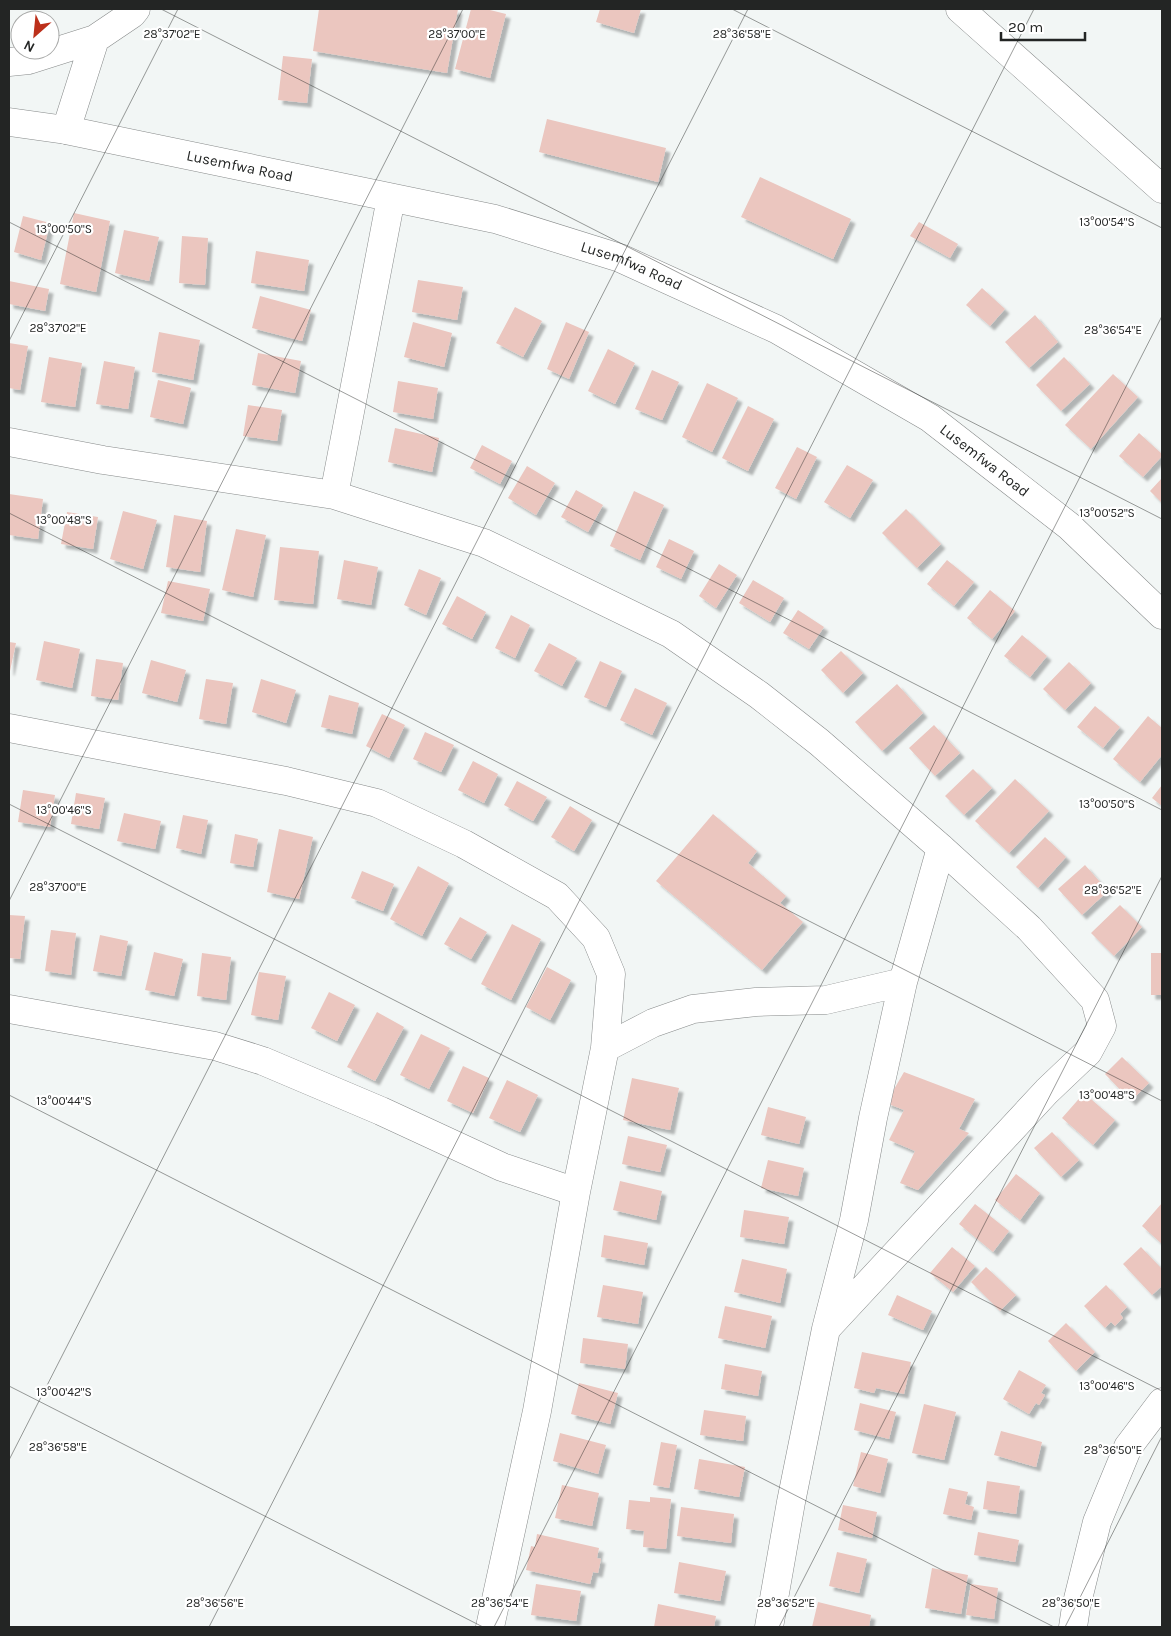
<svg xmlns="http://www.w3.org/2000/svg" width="1171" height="1636" viewBox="0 0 1171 1636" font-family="Karla,sans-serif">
<defs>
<filter id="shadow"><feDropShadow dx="4.5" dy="4.5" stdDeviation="1" flood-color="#0004"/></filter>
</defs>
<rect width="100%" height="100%" fill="#f2f6f5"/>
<!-- building -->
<path fill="#ebc6bf" filter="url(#shadow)" d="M319 9H458L447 73 313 51Z
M471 9H486L506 14 490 78 455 69Z
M600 9H641L634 33 596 22Z
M283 56 312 59 307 103 278 100Z
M547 119 666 148 658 182 539 152Z
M760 177 851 219 833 259 741 217Z
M74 213 110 221 96 292 60 284Z
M23 216 50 223 41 260 14 252Z
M919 222 958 244 950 258 910 236Z
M124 230 159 237 149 281 115 273Z
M182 236 208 238 205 285 179 283Z
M256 251 309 260 304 291 251 283Z
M418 280 463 287 457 320 412 312Z
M9 281 49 289 45 311 9 304Z
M982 288 1005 309 990 326 966 305Z
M260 296 311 310 302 341 252 328Z
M515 307 542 321 523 357 496 343Z
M1035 315 1058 342 1029 368 1005 342Z
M413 322 452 333 444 367 404 357Z
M566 322 589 332 569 379 547 369Z
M159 332 200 340 193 380 152 372Z
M9 343 28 346 20 390 9 388Z
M608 349 635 363 615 404 588 391Z
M258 353 301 361 295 393 252 385Z
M49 357 82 363 75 407 41 402Z
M1064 357 1090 384 1061 411 1036 385Z
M104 361 135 367 128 409 96 404Z
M652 370 679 382 662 420 635 409Z
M1113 374 1138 397 1091 449 1065 425Z
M158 380 191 388 183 424 150 417Z
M398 381 438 388 433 419 393 412Z
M707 383 738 398 712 452 682 437Z
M248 405 282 410 277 441 243 436Z
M748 406 774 419 748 471 722 458Z
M395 428 439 438 432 472 388 462Z
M1139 433 1162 454V456L1143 477 1119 456Z
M482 445 512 461 500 484 470 468Z
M797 447 817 457 796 499 775 488Z
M847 465 873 480 850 518 824 502Z
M527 466 555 483 536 515 508 498Z
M1162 478V503L1150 491Z
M576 490 603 505 588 532 561 517Z
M634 491 664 505 640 560 610 546Z
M9 494 43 499 38 539 9 535Z
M906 509 941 544 917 568 882 533Z
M123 511 157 520 143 569 110 559Z
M67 512 98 517 93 549 61 544Z
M174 515 207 521 200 572 166 567Z
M236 529 266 535 253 597 222 590Z
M669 539 694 551 681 579 656 567Z
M280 547 319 551 313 604 274 600Z
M344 560 378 567 371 605 337 599Z
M947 560 974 582 954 606 927 584Z
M719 564 737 575 716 608 699 596Z
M419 569 441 578 426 615 404 605Z
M753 580 784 598 770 622 739 603Z
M168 581 210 589 203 621 161 613Z
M990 590 1015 611 992 639 967 618Z
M457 596 486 612 472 639 442 624Z
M798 610 824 627 809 649 783 633Z
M511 615 530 625 515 658 495 648Z
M1022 635 1047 656 1030 677 1004 656Z
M44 641 80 649 72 688 36 680Z
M9 642 16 643 10 671H9Z
M549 643 577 658 562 686 534 671Z
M841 651 863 673 843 693 821 670Z
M96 659 123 663 118 700 91 696Z
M151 660 186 670 177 702 142 693Z
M600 661 622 671 606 707 584 697Z
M1069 662 1091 683 1065 710 1043 689Z
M206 679 233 683 226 724 199 719Z
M261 679 296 690 286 723 252 712Z
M897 684 923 713 882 751 855 722Z
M635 688 667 703 652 735 620 720Z
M329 695 359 703 352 734 321 727Z
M1095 706 1120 727 1103 748 1077 727Z
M382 714 405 725 389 758 366 746Z
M1148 716 1162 728V755L1140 782 1113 759Z
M934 725 960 753 935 776 909 748Z
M425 732 454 745 441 772 413 759Z
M473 761 498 774 484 803 458 790Z
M973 769 992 788 964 815 945 796Z
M1015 779 1049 811 1009 853 975 821Z
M517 781 547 797 533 821 504 805Z
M1162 785V806L1152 798Z
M23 790 55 795 50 827 18 822Z
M76 793 105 798 99 829 71 824Z
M570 806 592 820 574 851 551 837Z
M124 813 161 821 155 849 117 841Z
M713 814 757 851 748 863 786 896 780 903 803 922 762 970 656 881Z
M183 815 208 820 201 854 176 848Z
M279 829 313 837 299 899 267 892Z
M235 834 258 839 253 867 230 863Z
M1045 837 1066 857 1038 888 1016 867Z
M1085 865 1108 891 1082 915 1058 889Z
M418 866 449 883 422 936 390 919Z
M362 871 394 884 383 911 351 898Z
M1120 905 1142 927 1114 956 1091 933Z
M9 915 25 916 20 959 9 958Z
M460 917 487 932 471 959 444 944Z
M512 924 541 939 511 1000 481 984Z
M51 930 76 933 71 975 45 971Z
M100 935 128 941 121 976 93 971Z
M154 952 183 959 174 996 145 990Z
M202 953 231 957 226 1000 197 996Z
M1151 953H1162V995H1151Z
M547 967 571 980 550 1020 526 1007Z
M259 972 286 976 278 1020 251 1015Z
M329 992 355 1005 337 1041 311 1028Z
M377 1012 404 1027 375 1081 347 1067Z
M421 1034 450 1048 429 1089 400 1075Z
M1122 1057 1149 1083 1131 1101 1105 1074Z
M463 1066 489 1078 473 1113 447 1101Z
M904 1072 975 1099 959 1129 969 1133 918 1190 900 1183 915 1151 889 1140 904 1110 886 1103Z
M632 1078 679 1088 670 1130 623 1120Z
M507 1080 538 1095 520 1132 489 1118Z
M1084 1093 1115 1120 1093 1145 1062 1118Z
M768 1107 806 1117 799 1144 761 1135Z
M1052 1132 1079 1160 1061 1177 1034 1148Z
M628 1136 667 1145 660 1172 622 1164Z
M768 1160 804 1168 798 1196 761 1188Z
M1016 1174 1040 1193 1020 1220 995 1200Z
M620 1181 662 1191 656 1220 613 1210Z
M1162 1203V1244L1142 1226Z
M975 1204 1009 1231 993 1252 959 1224Z
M744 1210 789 1217 784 1244 740 1237Z
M604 1235 648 1243 644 1265 601 1257Z
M952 1247 975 1266 953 1292 930 1273Z
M1141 1247 1162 1269V1286L1152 1295 1123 1264Z
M742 1259 787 1269 780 1303 734 1292Z
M986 1267 1016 1295 1000 1311 971 1282Z
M603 1285 643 1292 638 1324 597 1317Z
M1106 1285 1127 1307 1120 1314 1123 1318 1115 1326 1111 1322 1105 1328 1084 1306Z
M897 1295 932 1311 923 1330 888 1315Z
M725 1306 772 1316 765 1348 718 1338Z
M1066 1323 1095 1352 1076 1371 1048 1341Z
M583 1338 628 1344 625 1369 580 1363Z
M862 1352 911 1362 904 1394 876 1388 874 1393 854 1388Z
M725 1364 762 1371 758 1396 721 1389Z
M1019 1370 1046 1385 1041 1393 1045 1395 1039 1405 1036 1403 1029 1414 1003 1399Z
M579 1383 618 1393 610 1424 571 1414Z
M860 1403 896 1412 889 1439 854 1430Z
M924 1404 956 1412 944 1460 912 1453Z
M704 1410 746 1416 743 1441 700 1435Z
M1001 1431 1042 1442 1036 1467 994 1455Z
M560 1433 606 1445 598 1474 553 1461Z
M661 1442 677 1445 669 1488 653 1485Z
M861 1452 888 1459 880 1493 853 1486Z
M699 1459 745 1467 739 1497 694 1489Z
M987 1481 1020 1486 1016 1514 983 1509Z
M562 1485 599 1493 592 1526 555 1518Z
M949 1488 968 1492 965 1504 974 1507 971 1520 943 1514Z
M650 1497 671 1499 666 1549 643 1547 644 1531 626 1529 629 1500 650 1502Z
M843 1505 877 1512 872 1538 838 1530Z
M681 1507 734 1514 731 1543 677 1536Z
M978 1532 1019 1540 1015 1562 974 1555Z
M537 1534 599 1548 597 1558 601 1559 598 1573 593 1572 590 1584 526 1570 531 1546 535 1547Z
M837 1552 867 1559 859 1593 829 1586Z
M679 1562 726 1571 720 1601 674 1593Z
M932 1568 968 1575 961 1614 925 1608Z
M536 1584 581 1591 576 1621 531 1615Z
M971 1584 998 1588 994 1619 966 1615Z
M818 1602 871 1615 869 1627H812Z
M658 1604 716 1616 714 1627H654Z"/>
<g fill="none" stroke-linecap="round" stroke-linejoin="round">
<defs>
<path id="minor" d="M960 9 1162 189
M9 62 29 60 95 39
M66 130 95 39 132 14 136 9
M9 442 103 460 334 495 484 543 671 634 759 695 819 742 941 848 1029 928 1095 1000 1102 1026 1088 1052 1047 1091 826 1329
M334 495 391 198
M9 728 286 781 377 803 464 844 557 896 596 938 611 974 605 1048 576 1192 537 1411 490 1627
M9 1009 215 1046 263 1061 381 1111 502 1167 576 1192
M605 1048 653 1023 693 1009 756 1002 826 1000 903 982
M769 1627 791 1502 826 1329 854 1220 873 1118 903 982 941 848
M1073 1627 1076 1607 1097 1522 1128 1447 1162 1402"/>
<g id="tertiary">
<path id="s1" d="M9 122 66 130 495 219 620 258 776 329 930 418 1069 526 1162 615"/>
</g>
</defs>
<!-- minor casing -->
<use href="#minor" stroke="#878a8a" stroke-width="29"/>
<!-- tertiary casing -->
<use href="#tertiary" stroke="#878a8a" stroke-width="29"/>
<!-- minor -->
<use href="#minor" stroke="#fff" stroke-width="28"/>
<!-- tertiary -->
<use href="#tertiary" stroke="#fff" stroke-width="28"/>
</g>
<!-- ticks -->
<path fill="none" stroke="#232524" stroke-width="1" stroke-opacity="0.45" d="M161 9 1162 519M732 9 1162 228M9 222 1162 810M9 341 178 9M9 513 1162 1101M9 804 1162 1391M9 901 463 9M9 1095 1054 1627M9 1386 483 1627M9 1460 748 9M209 1627 1034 9M494 1627 1162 316M779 1627 1162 876M1065 1627 1162 1436"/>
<g text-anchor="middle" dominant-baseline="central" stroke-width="4.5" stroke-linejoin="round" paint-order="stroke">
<!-- street labels -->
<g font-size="15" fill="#232524" stroke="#fff">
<text stroke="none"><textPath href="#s1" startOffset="235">Lusemfwa Road</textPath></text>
<text stroke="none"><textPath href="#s1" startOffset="640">Lusemfwa Road</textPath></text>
<text stroke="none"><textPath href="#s1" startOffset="1045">Lusemfwa Road</textPath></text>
</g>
</g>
<g font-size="12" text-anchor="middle" fill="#232524" stroke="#fff" stroke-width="4.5" stroke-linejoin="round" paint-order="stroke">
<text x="172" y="38">28°37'02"E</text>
<text x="457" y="38">28°37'00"E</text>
<text x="742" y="38">28°36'58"E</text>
<text x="1107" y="226">13°00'54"S</text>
<text x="64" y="233">13°00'50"S</text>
<text x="58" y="332">28°37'02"E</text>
<text x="1113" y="334">28°36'54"E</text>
<text x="1107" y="517">13°00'52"S</text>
<text x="64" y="524">13°00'48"S</text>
<text x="1107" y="808">13°00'50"S</text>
<text x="64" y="814">13°00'46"S</text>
<text x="58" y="891">28°37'00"E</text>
<text x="1113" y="894">28°36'52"E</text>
<text x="1107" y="1099">13°00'48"S</text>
<text x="64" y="1105">13°00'44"S</text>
<text x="1107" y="1390">13°00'46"S</text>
<text x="64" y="1396">13°00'42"S</text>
<text x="58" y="1451">28°36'58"E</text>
<text x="1113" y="1454">28°36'50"E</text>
<text x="215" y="1607">28°36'56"E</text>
<text x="500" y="1607">28°36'54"E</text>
<text x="786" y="1607">28°36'52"E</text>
<text x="1071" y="1607">28°36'50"E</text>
</g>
<!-- border -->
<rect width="1171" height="1636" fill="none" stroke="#232524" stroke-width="20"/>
<!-- north arrow -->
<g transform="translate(35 35) rotate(207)"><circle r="24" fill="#ffffff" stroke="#a7a8a7"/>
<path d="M0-4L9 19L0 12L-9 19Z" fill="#bc301b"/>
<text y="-8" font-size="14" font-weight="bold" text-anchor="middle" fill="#232524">N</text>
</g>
<!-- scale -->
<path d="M1001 32v8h84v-8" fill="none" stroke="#232524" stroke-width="2.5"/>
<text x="1008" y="32" font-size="15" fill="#232524" stroke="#ffffff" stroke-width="4" paint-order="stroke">20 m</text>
</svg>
